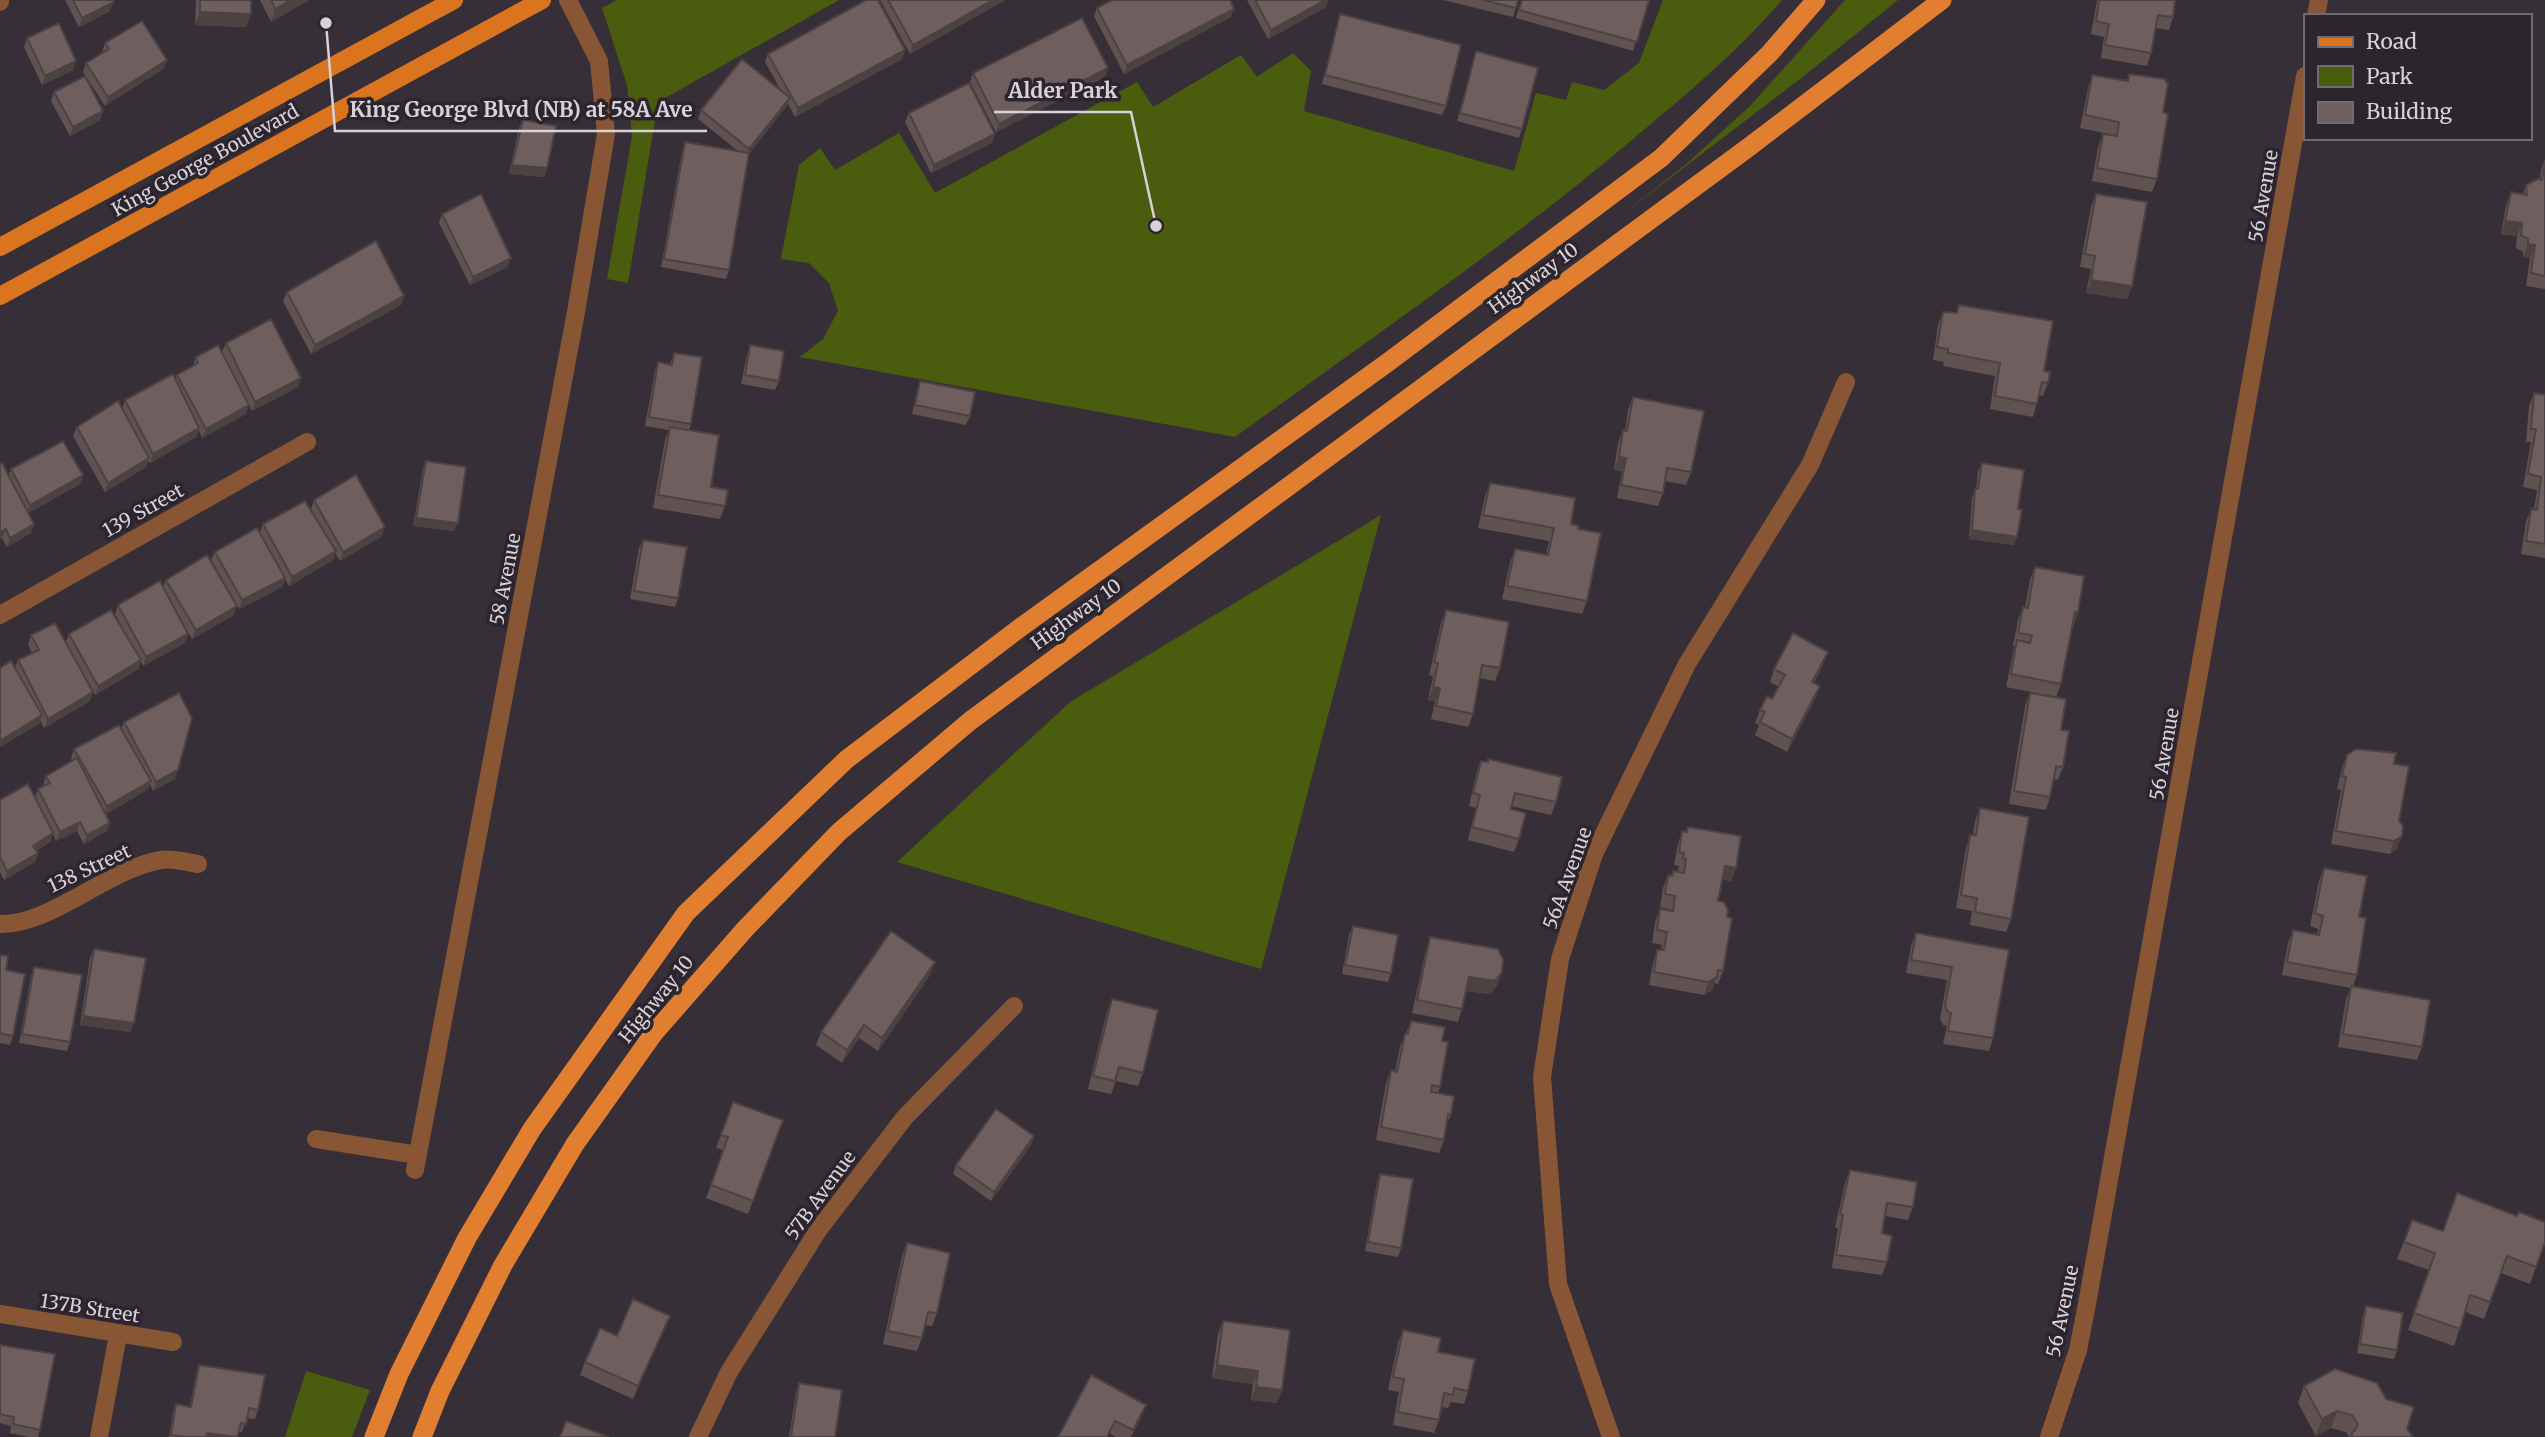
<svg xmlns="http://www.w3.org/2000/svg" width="2545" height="1437" viewBox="0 0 2545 1437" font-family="Merriweather,serif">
<rect width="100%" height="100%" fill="#372f38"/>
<!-- green -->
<path fill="#4a5c0e" d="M617 0H839L658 102 628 283 607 279 632 136 627 85 602 8Z
M1663 0H1782C1740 50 1688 93 1639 134 1511 243 1371 338 1235 437L800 357 823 339 838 311 829 283 809 263 781 259 799 165 820 148 835 170 899 133 935 193 1137 82 1153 107 1241 55 1257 77 1293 53 1311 71 1304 111 1514 171 1536 93 1566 100 1572 82 1604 90 1639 63Z
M1845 0H1898L1804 76 1610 224 1684 166 1750 106Z
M1381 515 1261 969 897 862 1070 702Z
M306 1371 370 1390 352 1437H285Z"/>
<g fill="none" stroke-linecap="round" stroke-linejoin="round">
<!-- minor -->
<path stroke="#885634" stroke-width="18" d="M0 2V0
M2316 16 2319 0
M0 615 307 442
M0 924C49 926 110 868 161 860 173 858 186 862 198 864
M316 1139 418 1155
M415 1170 576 312 606 134 599 61 568 0
M0 1314 173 1342
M99 1437 118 1335
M698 1437 729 1372 819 1229 905 1117 1014 1006
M1611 1437 1558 1284 1542 1077 1560 959 1594 854 1687 664 1810 465 1846 382
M2049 1437 2078 1350 2087 1304 2305 76"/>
<!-- primary -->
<path stroke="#da741f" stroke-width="18" d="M0 247 454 0
M0 296 542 0"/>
<!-- trunk -->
<path stroke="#e27e30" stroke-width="19" d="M374 1437 399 1374 467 1238 532 1129 686 913 847 759 1021 627 1387 363 1661 158 1770 53 1816 0
M422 1437 440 1391 503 1265 575 1144 654 1033 746 928 839 832 970 721 1749 147 1942 0"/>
</g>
<!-- wall -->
<path fill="#5f5251" d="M65 0H112L110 11 79 27Z
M196 0H251L246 27 195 25Z
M260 0H309L271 22Z
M880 0H1005L910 54Z
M1247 0H1328L1326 7 1268 39Z
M1443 0H1518L1513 17Z
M1521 0H1649L1633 51 1516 18Z
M2097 0H2175L2173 17 2169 30 2156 28 2151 53 2147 66 2101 58 2104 37 2091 34Z
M1097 8 1231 17 1124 74 1094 16Z
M1340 14 1446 106 1442 115 1322 84Z
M27 38 73 70 42 85 24 47Z
M105 43 167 60 163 69 105 106 83 72 86 63 102 53Z
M905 50 902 59 795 117 788 104 749 154 729 270 726 279 661 267 682 151 685 142 738 151 698 119 701 110 780 89 765 62 768 54Z
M1476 51 1522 129 1519 138 1457 121Z
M1108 68 1105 77 996 132 970 82 973 73Z
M2129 74 2163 112 2157 179 2152 192 2092 181 2098 147 2103 134 2114 135 2080 128 2088 88 2092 75 2127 80Z
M54 92 103 111 100 120 70 136 51 101Z
M909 113 995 134 992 143 931 173 905 122Z
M523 120 547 168 544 177 509 174 519 128Z
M2545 159V289L2526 286 2530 258 2523 257V252L2516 248 2517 236 2501 234 2506 205 2511 192 2523 194 2526 185 2540 179 2541 170Z
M2096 194 2132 286 2127 299 2086 293 2091 269 2080 267 2091 207Z
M442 214 511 258 507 267 470 285 439 223Z
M287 292 404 296 401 305 311 354 283 301Z
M1959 305 2044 371 2048 383 2043 396 2039 395 2033 417 1990 409 1995 376 1943 366 1944 362 1933 360 1938 325 1943 312 1956 313Z
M226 343 298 387 252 411 222 352Z
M750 345 779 381 775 390 741 384 747 354Z
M674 353 691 424 689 430 711 487 725 506 720 519 653 508 665 440 669 430 645 426 655 371 658 362 670 364Z
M196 357 246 414 202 438 199 430 196 437 150 463 148 461 146 467 105 492 73 436 77 427 122 409 125 400 175 379 177 375 193 366Z
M920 381 970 416 966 425 912 414 917 390Z
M2534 393 2545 395V558L2521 554 2526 522 2531 509H2534L2537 490 2523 487 2531 442H2526L2529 406Z
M1633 397 1691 472 1686 485 1665 481 1663 493 1658 506 1617 498 1622 471 1614 470 1618 443 1623 430H1625L1628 410Z
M426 461 454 531 413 526 423 469Z
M1982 463 2018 509 2014 545 1969 539 1972 498 1975 489H1976L1978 472Z
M0 464 8 475 11 469 83 475 80 484 28 513 31 533 7 547 2 538 0 539Z
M1490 483 1571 524 1578 529 1587 601 1582 614 1502 599 1510 562 1515 549 1546 555 1549 541 1478 528 1485 496Z
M314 500 382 536 340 561 335 553 333 560 289 586 285 579 282 587 239 609 211 560 215 552 260 532 263 524 317 520 311 509Z
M643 540 678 598 675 607 630 599 639 548Z
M2035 567 2078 612 2074 625H2072L2061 684 2056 697 2006 687 2013 653 2015 646H2013L2018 620 2023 607H2025L2030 580Z
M166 580 234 615 192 639 176 611 185 643 143 666 141 661 138 669 95 695 84 675 90 701 44 728 40 720 39 724 15 668 18 660 32 653 28 644 31 635 66 642 69 634 127 636 115 614 118 605 163 587Z
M1446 610 1500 668 1495 681 1479 678 1473 714 1468 727 1431 719 1435 701 1428 700 1433 676 1429 675 1441 623Z
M1823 665 1814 683 1820 686 1815 699 1787 752 1755 735 1759 725 1755 723 1760 710 1772 699 1779 687 1770 682 1774 669Z
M2030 693 2061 730 2063 767 2058 780 2053 779 2050 797 2046 810 2009 804 2025 706Z
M124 722 175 779 153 791 150 784 147 790 106 814 110 823 107 831 84 844 77 831 56 841 53 834 50 842 36 851 38 853 35 862 4 880 0 872V800L35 797 38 789 44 786 43 785 46 776 73 761 71 758 74 749 121 730Z
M2347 755 2394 764 2399 821 2397 849 2390 854 2331 844 2341 790 2337 789 2342 768Z
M1481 761 1556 802 1551 815 1511 806V809L1519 839 1514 852 1468 840 1476 808 1469 806 1476 774Z
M1980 808 2011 919 2006 932 1970 925 1972 911 1956 908 1966 848 1970 835H1973L1975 821Z
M1688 827 1736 868 1731 881 1722 879 1718 901 1727 917 1723 971 1718 984 1714 983 1712 990 1704 995 1649 985 1653 963 1657 950H1661L1662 945 1652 943 1655 922 1660 909 1670 911V909L1660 907 1663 888 1668 875 1672 876 1681 872 1678 871 1679 866 1674 865 1678 844 1682 831 1686 832Z
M2324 868 2359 917 2357 975 2353 986 2422 1047 2417 1060 2338 1047 2346 999 2351 988 2282 975 2288 943 2293 930 2317 935 2318 929 2310 926 2319 881Z
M1353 926 1391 973 1388 982 1342 974 1349 935Z
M1916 933 2009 950 1993 1038 1989 1051 1943 1044 1947 1026 1943 1025 1940 1019 1947 980 1906 973 1911 946Z
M1430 937 1502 972 1497 985 1490 994 1466 991 1462 1009 1458 1022 1412 1013 1426 950Z
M94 949 134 1023 130 1032 80 1025 90 958Z
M0 955 6 970 13 1036 10 1045 0 1043Z
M34 967 70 1042 67 1051 19 1043 31 976Z
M930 975 878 1051 859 1038 842 1063 816 1045 821 1032Z
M1112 999 1143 1073 1138 1086 1116 1081 1111 1094 1088 1089 1107 1012Z
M1411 1021 1442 1041 1440 1087 1438 1093 1451 1114 1446 1127 1444 1140 1439 1153 1376 1140 1386 1083 1391 1070 1395 1071 1400 1047Z
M733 1102 783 1120 748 1214 706 1198 724 1150 716 1148Z
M1034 1136 1031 1145 991 1201 953 1174 956 1165Z
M1850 1170 1913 1207 1908 1220 1885 1216 1882 1233 1887 1262 1882 1275 1832 1268 1838 1228 1835 1227 1845 1183Z
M1380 1174 1401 1248 1398 1257 1365 1251 1377 1182Z
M2517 1216 2545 1242 2530 1284 2501 1273 2484 1319 2465 1312 2454 1346 2408 1330 2429 1270 2397 1259 2412 1220 2443 1231Z
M907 1243 937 1313 932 1326 925 1325 922 1338 917 1351 883 1344 902 1256Z
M2366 1306 2397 1350 2394 1359 2357 1353 2363 1315Z
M670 1316 633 1399 580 1375 585 1362Z
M1223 1321 1282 1390 1277 1403 1251 1400 1253 1384 1212 1378 1218 1334Z
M1403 1330 1468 1391 1464 1404 1451 1402 1448 1408 1441 1407 1439 1420 1434 1433 1393 1425 1399 1392 1388 1390 1398 1343Z
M0 1345 40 1430 38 1437H29L10 1433 11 1426 0 1423Z
M199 1365 258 1410 255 1419 247 1418 242 1432H239L237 1437H169L173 1413 176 1404 190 1406 196 1374Z
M1091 1375 1141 1418 1131 1437H1116L1111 1434Z
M799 1383 835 1437H789L796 1392Z
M2304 1386 2386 1399 2413 1437H2349L2346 1432 2331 1428 2316 1436 2298 1403Z"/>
<!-- shaded-wall -->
<path fill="#4d4242" d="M291 0H309L271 22 275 9Z
M993 0H1005L910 54 913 45Z
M1325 0H1328L1326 7 1268 39 1271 30Z
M114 2 110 11 79 27 82 18Z
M1234 9 1231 17 1124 74 1127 65Z
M200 12 251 14 246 27 195 25Z
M905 50 902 59 795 117 798 108Z
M167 60 163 69 105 106 108 97Z
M76 61 73 70 42 85 45 76Z
M1108 68 1105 77 996 132 999 124Z
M790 98 787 106 746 158 749 149Z
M103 111 100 120 70 136 73 127Z
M995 134 992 143 931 173 934 165Z
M512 165 547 168 544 177 509 174Z
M2505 221 2522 223 2517 236 2501 234Z
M2528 244 2535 245 2530 258 2523 257Z
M511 258 507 267 470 285 473 277Z
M2091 280 2132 286 2127 299 2086 293Z
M404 296 401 305 311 354 315 345Z
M301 378 298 387 252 411 255 402Z
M249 405 246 414 202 438 206 429Z
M199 428 196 437 150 463 153 454Z
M1619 457 1626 458 1622 471 1614 470Z
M149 458 146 467 105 492 108 483Z
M83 475 80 484 26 514 30 505Z
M416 518 458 523 454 531 413 526Z
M34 524 31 533 7 547 10 538Z
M385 527 382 536 340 561 343 552Z
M6 529 2 538 0 539V532Z
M1972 530 2017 537 2014 545 1969 539Z
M336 551 333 560 289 586 292 577Z
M285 578 282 587 239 609 242 600Z
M237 606 234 615 192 639 196 630Z
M2075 612H2078L2074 625H2070Z
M188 634 185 643 143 666 146 657Z
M1828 652 1823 665 1808 695 1812 682Z
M141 660 138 669 95 695 98 686Z
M1820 686 1815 699 1787 752 1792 739Z
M1433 687 1440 688 1435 701 1428 700Z
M93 692 90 701 44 728 48 719Z
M42 715 39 724 0 747V741Z
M178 770 175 779 153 791 156 782Z
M151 781 147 790 104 815 107 806Z
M80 822 77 831 56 841 60 832Z
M110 823 107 831 84 844 87 835Z
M53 833 50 842 29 854 33 846Z
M2402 836 2397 849 2390 854 2394 841Z
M38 853 35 862 4 880 7 871Z
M1725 866 1736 868 1731 881 1720 879Z
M935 962 930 975 878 1051 882 1038Z
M1502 972 1497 985 1490 994 1464 990 1469 977Z
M1717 977 1712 990 1704 995 1708 982Z
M83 1016 134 1023 130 1032 80 1025Z
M864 1025 859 1038 842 1063 847 1050Z
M1034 1136 1031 1145 991 1201 994 1192Z
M670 1316 665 1329 633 1399 638 1386Z
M1217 1365 1258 1371 1253 1384 1212 1378Z
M1256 1387 1282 1390 1277 1403 1251 1400Z
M1146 1405 1141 1418 1130 1437 1133 1430Z
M2337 1411 2331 1428 2316 1436 2322 1419Z
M207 1433 233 1437H205Z"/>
<!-- building -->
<path fill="#6e5f5e" stroke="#4d4242" stroke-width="2" d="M73 0H112L114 2 82 18Z
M200 0H251V14L200 12Z
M271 0H291L275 9Z
M866 0H878L905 50 798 108 768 54Z
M888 0H993L913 45Z
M1112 0H1230L1234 9 1127 65 1097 8Z
M1255 0H1325L1271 30Z
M1483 0H1518L1516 8Z
M1522 0H1649L1637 42 1519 10Z
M2099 0H2175L2173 17 2158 15 2151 53 2105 45 2109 24 2096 21Z
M1340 14 1461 45 1446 106 1325 75Z
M1082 18 1108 68 999 124 973 73Z
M142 21 167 60 108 97 86 63 109 49 105 43Z
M59 23 76 61 45 76 27 38Z
M1476 51 1538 68 1522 129 1460 113Z
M742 59 790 98 749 149 701 110Z
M2129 74 2166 79V82L2168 83 2163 112 2168 114 2157 179 2097 168 2103 134 2117 136 2119 122 2085 115 2092 75 2128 81Z
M85 76 103 111 73 127 54 92Z
M969 83 995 134 934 165 909 113Z
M523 120 556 126 547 168 512 165Z
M685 142 749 153 729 270 664 259Z
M2545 162V276L2531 273 2535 245 2528 244V239L2521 235 2522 223 2505 221 2511 192 2527 195 2526 185 2538 179 2542 180Z
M481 194 511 258 473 277 442 214Z
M2096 194 2147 202 2132 286 2091 280 2095 256 2085 254Z
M376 241 404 296 315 345 287 292Z
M1959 305 2053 321 2044 371 2050 372 2048 383 2042 382 2037 404 1995 396 2000 363 1948 353V349L1937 347 1943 312 1957 313Z
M271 319 301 378 255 402 226 343Z
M218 345 249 405 206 429 177 375 198 363 196 357Z
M750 345 784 351 779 381 745 375Z
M674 353 702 357 691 424 649 417 658 362 672 365Z
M173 374 199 428 153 454 125 400Z
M920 381 975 392 970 416 915 405Z
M2534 393 2545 395V544L2526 541 2531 509 2537 510 2541 477 2528 474 2536 429H2531Z
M1633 397 1704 411 1691 472 1667 468 1663 493 1621 485 1626 458 1619 457 1623 430 1627 431Z
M118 401 149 458 108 483 77 427Z
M670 427 719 435 711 487 728 490 725 506 658 495Z
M63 441 83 475 30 505 11 469Z
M426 461 466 467 458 523 416 518Z
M2 463 34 524 10 538 6 529 0 532V464Z
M1982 463 2024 470 2018 509 2022 510 2017 537 1972 530 1975 489H1978Z
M356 475 385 527 343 552 314 500Z
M1490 483 1575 498 1571 524 1579 526 1578 529 1601 533 1587 601 1507 586 1515 549 1548 555 1554 528 1483 515Z
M305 501 336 551 292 577 263 524Z
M257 528 285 578 242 600 215 552Z
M643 540 687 547 678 598 634 591Z
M207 555 237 606 196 630 166 580Z
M2035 567 2084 576 2078 612H2075L2061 684 2011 674 2017 640 2030 643 2032 635 2018 633 2023 607 2028 608Z
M160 581 188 634 146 657 118 605Z
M111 610 141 660 98 686 69 634Z
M1446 610 1509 622 1500 668 1482 665 1473 714 1436 706 1440 688 1433 687 1438 663 1434 662Z
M55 623 93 692 48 719 18 660 39 650 31 635Z
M1793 633 1828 652 1812 682 1820 686 1792 739 1760 722 1765 712 1760 710 1767 696 1772 699 1785 675 1774 669Z
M11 661 42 715 0 741V668Z
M179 693 192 718 178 770 156 782 124 722Z
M2030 693 2066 699 2061 730 2069 731 2063 767 2056 766 2050 797 2014 791Z
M119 725 151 781 107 806 74 749Z
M2356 749 2396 753 2394 764 2409 766 2399 821 2403 826 2402 836 2394 841 2336 831 2346 777 2342 776 2347 755Z
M77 758 110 823 87 835 80 822 60 832 38 789 50 783 46 776Z
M1488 759 1562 777 1556 802 1515 793 1511 809 1526 813 1519 839 1472 827 1480 795 1473 793 1481 761 1488 762Z
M28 784 53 833 33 846 38 853 7 871 0 857V800Z
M1980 808 2029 817 2011 919 1975 912 1977 898 1961 895 1970 835H1976Z
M1688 827 1741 836 1736 868 1725 866 1718 901 1724 902 1728 910 1727 917 1732 918 1723 971 1718 970 1717 977 1708 982 1654 972 1657 950H1664L1667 932 1657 930 1660 909 1673 911 1675 896 1665 894 1668 875 1672 876 1673 871 1684 873 1686 859 1683 858 1684 853 1679 852 1682 831 1687 832Z
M2324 868 2367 876 2359 917 2366 918 2357 975 2287 962 2293 930 2319 935 2323 916 2315 913Z
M1353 926 1398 935 1391 973 1345 965Z
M891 931 935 962 882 1038 864 1025 847 1050 821 1032Z
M1916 933 2009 950 1993 1038 1948 1031 1951 1013 1948 1012 1945 1006 1952 967 1911 960Z
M1430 937 1498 949 1503 959 1502 972 1495 981 1469 977 1462 1009 1417 1000Z
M94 949 146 958 134 1023 83 1016Z
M0 955 8 956 6 970 25 974 13 1036 0 1033Z
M34 967 82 975 70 1042 22 1034Z
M2351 986 2430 1000 2422 1047 2343 1034Z
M1112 999 1158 1010 1143 1073 1119 1067 1115 1081 1093 1076Z
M1411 1021 1445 1027 1442 1041 1448 1042 1440 1087 1432 1085 1431 1092 1454 1096 1451 1114H1448L1444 1140 1381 1127 1391 1070 1397 1072 1405 1034H1408Z
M733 1102 783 1120 753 1201 711 1185 728 1137 721 1135Z
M996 1109 1034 1136 994 1192 956 1165Z
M1850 1170 1917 1182 1913 1207 1887 1203 1882 1233 1892 1236 1887 1262 1836 1255 1843 1215 1840 1214Z
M1380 1174 1413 1179 1401 1248 1368 1242Z
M2457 1193 2517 1216 2519 1212 2545 1222V1242L2536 1267 2507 1256 2490 1302 2470 1295 2460 1329 2414 1313 2435 1253 2404 1242 2412 1220 2443 1231Z
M907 1243 950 1253 937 1313 928 1312 922 1338 888 1331Z
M633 1299 670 1316 638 1386 585 1362 600 1328 617 1336Z
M2366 1306 2403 1313 2397 1350 2360 1344Z
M1223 1321 1290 1330 1282 1390 1256 1387 1258 1371 1217 1365Z
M1403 1330 1441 1338 1438 1352 1475 1359 1468 1391 1454 1388 1453 1395 1444 1393 1439 1420 1398 1412 1404 1379 1393 1377Z
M0 1345 55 1354 40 1430 13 1424 14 1417 0 1414Z
M199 1365 265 1375 258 1410 249 1408 246 1424 241 1423 237 1437 207 1433 206 1437H186L171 1435 176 1404 191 1407Z
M2335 1369 2377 1383 2386 1399 2414 1407 2407 1429 2413 1437H2351L2353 1431H2355L2358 1424 2352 1415 2337 1411 2322 1419 2304 1386Z
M1091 1375 1146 1405 1133 1430 1115 1421 1107 1437H1058Z
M799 1383 842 1390 835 1437H791Z
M566 1421 609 1437H560Z"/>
<g text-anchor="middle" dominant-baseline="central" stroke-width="7" stroke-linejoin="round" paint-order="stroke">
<!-- street labels -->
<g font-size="19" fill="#d7d2d8" stroke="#2d252e">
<text transform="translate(205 160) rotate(-29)">King George Boulevard</text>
<text transform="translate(2263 196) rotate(-80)">56 Avenue</text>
<text transform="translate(1533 278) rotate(-36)">Highway 10</text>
<text transform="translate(143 510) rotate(-29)">139 Street</text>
<text transform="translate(505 579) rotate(-79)">58 Avenue</text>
<text transform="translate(1076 614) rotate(-36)">Highway 10</text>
<text transform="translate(2164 754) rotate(-80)">56 Avenue</text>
<text transform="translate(89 868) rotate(-25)">138 Street</text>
<text transform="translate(1567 878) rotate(-70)">56A Avenue</text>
<text transform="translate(656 999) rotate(-51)">Highway 10</text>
<text transform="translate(820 1195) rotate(-54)">57B Avenue</text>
<text transform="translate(90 1308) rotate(9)">137B Street</text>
<text transform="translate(2062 1311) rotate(-78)">56 Avenue</text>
</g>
</g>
<!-- callouts -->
<path fill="none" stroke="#d7d2d8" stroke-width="2.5" d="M1156 226L1131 112H994M326 23L335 131H707"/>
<g fill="#d7d2d8" stroke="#2d252e" stroke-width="2.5">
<circle cx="1156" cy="226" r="7"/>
<circle cx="326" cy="23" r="7"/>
</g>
<g font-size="21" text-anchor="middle" font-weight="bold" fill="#d7d2d8" stroke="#2d252e" stroke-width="7" stroke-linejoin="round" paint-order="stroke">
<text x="1063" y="98">Alder Park</text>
<text x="521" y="117">King George Blvd (NB) at 58A Ave</text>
</g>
<!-- legend -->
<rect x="2304" y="14" width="228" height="126" fill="#2d252e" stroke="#716a72" stroke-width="2"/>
<rect x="2318" y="37" width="35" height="10" fill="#da741f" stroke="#716a72" stroke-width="2"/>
<text x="2366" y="49" font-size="21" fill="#d7d2d8">Road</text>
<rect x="2318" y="66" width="35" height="21" fill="#4a5c0e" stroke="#716a72" stroke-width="2"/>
<text x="2366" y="84" font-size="21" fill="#d7d2d8">Park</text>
<rect x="2318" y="102" width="35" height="21" fill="#6e5f5e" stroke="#716a72" stroke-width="2"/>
<text x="2366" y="119" font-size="21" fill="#d7d2d8">Building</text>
</svg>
